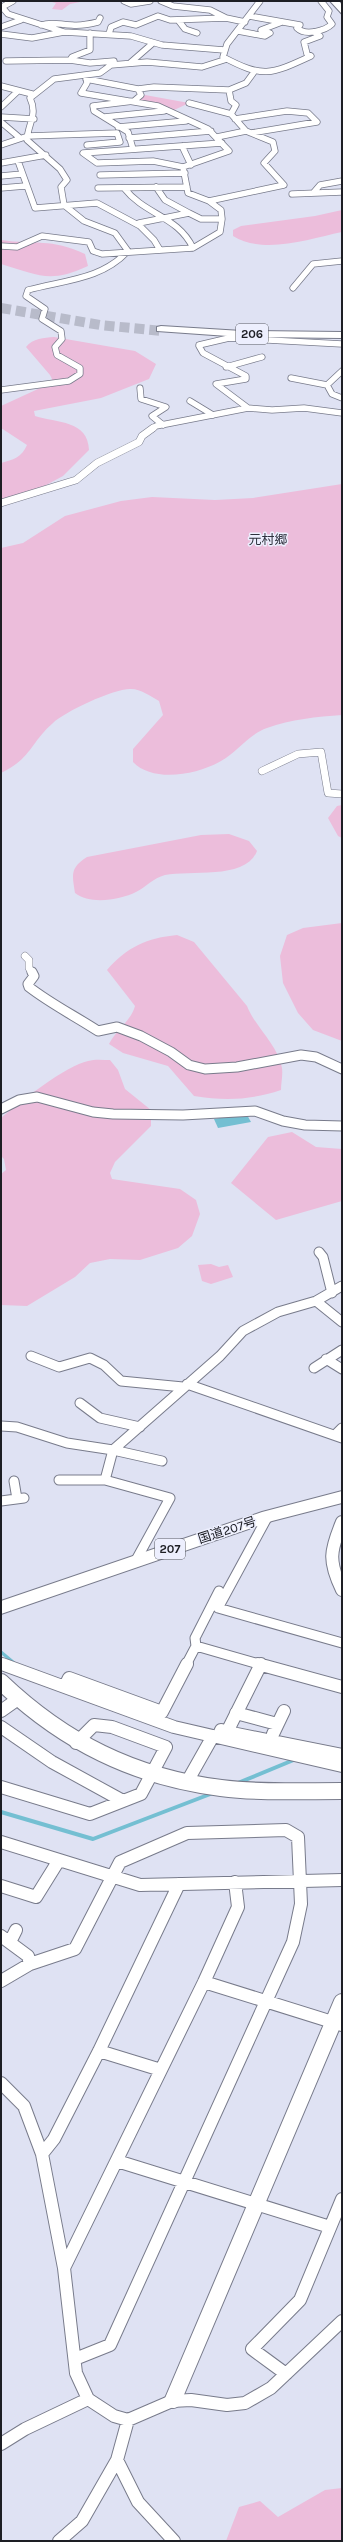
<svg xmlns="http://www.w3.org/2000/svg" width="343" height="2542" viewBox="0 0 343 2542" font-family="Karla,'Noto Sans JP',sans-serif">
<rect width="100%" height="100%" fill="#dfe2f3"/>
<!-- green -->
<path fill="#ecbddb" d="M48 1H85L70 4 62 10 52 9 56 3Z
M145 95 189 103 170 112 140 100Z
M342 210V232C309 239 264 255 233 236V230L241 226 315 216Z
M1 240C35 245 51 238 85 254L88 266C49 284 39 275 1 264Z
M54 337 135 351 156 364 149 379 101 398 34 411 35 416C57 423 88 420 89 450L63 476 24 497 1 505V463C13 460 22 457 27 445L1 428V406L51 383 52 379 50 375 26 347C33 338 44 338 54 337Z
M342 484V715C317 717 291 719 267 728 249 734 237 752 221 761 197 775 153 783 133 762V749L163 715 159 701C150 696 141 689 131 689 115 688 64 712 53 723 30 743 32 758 1 773V548L23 543 65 516 121 501 152 497 215 500 253 498Z
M342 805V838L338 836 328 818 337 806Z
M229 834 249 841 257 851C246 880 191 870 165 875 153 878 146 887 136 892 120 900 90 905 75 893 72 874 70 868 87 857L201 835Z
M342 923V1041L313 1030 298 1013 283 983 280 956 287 935 303 928Z
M177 935 194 942 247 1006C255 1027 278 1045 282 1068 283 1075 281 1083 281 1090 251 1100 225 1101 194 1096L168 1066 123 1053 109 1044C116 1030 131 1021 135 1006L107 970C127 947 147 938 177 935Z
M110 1060 118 1070 125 1089 151 1110V1126L115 1162 110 1173 112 1179 180 1189 196 1200 200 1214 192 1236 178 1248 140 1260 110 1259 90 1263 75 1277 27 1306 1 1305V1174L6 1170 4 1159 1 1156V1118C18 1103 67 1065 88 1061 95 1059 103 1060 110 1060Z
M292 1132 316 1147 342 1149V1201L276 1220 231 1183 268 1137Z
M211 1264 219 1267 228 1265 233 1277 211 1284 202 1281 198 1265Z
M342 2488V2541H226L239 2507 260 2501 278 2517 325 2490Z"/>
<!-- water -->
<path fill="#74bfd2" d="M246 1113 251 1122 218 1128 214 1119Z"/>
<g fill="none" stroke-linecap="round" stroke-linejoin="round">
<!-- stream-far1 -->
<path stroke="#74bfd2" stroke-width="3" d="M1 1652 13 1662"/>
<!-- stream -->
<path stroke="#74bfd2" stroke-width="4" d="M238 1783 296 1759
M1 1812 93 1839 213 1793"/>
<!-- highway-tunnel -->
<path stroke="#b8bbca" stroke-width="10" stroke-dasharray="10 5" stroke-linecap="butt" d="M1 308 100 325 162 331"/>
<defs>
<path id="street-far3" d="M13 1 2 7 8 14 64 32 131 36 162 45 224 50
M124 1 131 4 150 1
M161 1 173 6 210 10 226 18 245 22
M260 1 227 44 223 57C263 78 270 75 311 56L307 54 304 42 320 36 314 32
M249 16 300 25 297 28C305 36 325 31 332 24L327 17 329 11 321 1
M178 20 185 29 197 33
M41 25C53 21 60 25 72 25 81 26 90 24 98 22L100 18
M1 27 21 20
M238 31 265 36 270 33 261 30 282 22
M1 34 32 38 64 32
M109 34 111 27 123 22 136 25 158 16 170 20 226 18
M70 60 72 57 90 50V33
M6 61 70 60 90 63 114 61
M130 63 153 43
M86 76 87 83 81 93 158 106 208 129 229 151 183 167 153 161 97 163 83 153 222 143
M86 79 138 89
M1 86 32 94
M189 103 231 114
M1 107 18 91
M1 117 34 119
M104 117 164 111
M235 119 287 111 308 113 317 122 251 133
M1 122 20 138
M118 127 186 121
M217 137 246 131
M129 138 211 131
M1 145 28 136 117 133 120 142 87 145
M182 146 191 165
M133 149 128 132 94 111 93 106 134 101 141 95 138 89 154 87 229 90
M18 161 35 208 97 203 140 226 154 240 160 250
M1 163 46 155
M100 175 185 173
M1 176 22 174
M156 187 165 200 189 213
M1 188 25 186
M98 188 187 187
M124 188C145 215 178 216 193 248
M314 192 320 185 342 181
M292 194 342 192
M209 201 284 185 264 163 275 151 273 142 246 131 231 114 236 105 231 101 229 90 246 83 254 72
M139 223 189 213 201 219H222L221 210 209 201 188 193 183 167
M1 246 17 247 42 236 89 242 93 251 102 254 193 248 220 232 222 219
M128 251 115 233 84 221 64 205 61 187 67 180 60 169 27 140C28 123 38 115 30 98L54 79 100 73 111 65 147 62 202 67 227 59
M293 288 313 264 342 261
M199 345 229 338 342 344
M199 346 203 353 246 376V379L216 384 248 408
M226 367 262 357
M291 378 327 385 332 394 342 398
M327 385 342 371
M140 388 141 399 166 407 152 416 163 425
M1 390 69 381 80 374V368L57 355 55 347 62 339 61 331 42 319 45 309 26 296 28 290C64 280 101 280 128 251
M190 401 213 415
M152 429 156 426 248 408 272 410 304 408 342 413"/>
<path id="street-far2" d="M1 503 76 480 97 463 139 442 142 436 153 428
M262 771 298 754 321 752 328 793 342 794
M25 956 29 960V968L32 973"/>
<path id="street-far1" d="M32 972 34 976 28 984 29 987C51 1004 75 1016 98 1031L117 1027 141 1036 171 1052 189 1065 205 1069 237 1067 301 1055 316 1057 342 1069
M1 1109 19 1100 37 1097 93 1112 113 1114 183 1115 255 1111 283 1121 305 1125 342 1126
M319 1252 323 1257 332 1293
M316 1301 342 1322
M31 1356 59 1367 90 1358 104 1365 121 1381 183 1387
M326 1359 342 1369
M314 1368 342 1350
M187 1384 342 1438
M80 1403 100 1418 140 1427
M1 1426 17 1427 67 1443 113 1450 220 1356 243 1331 278 1312 316 1301 342 1286
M335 1435 342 1428
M59 1480H105L170 1498 135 1562
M105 1480 113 1450 162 1461
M14 1481 17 1499
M1 1501 24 1498
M268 1516 218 1608 342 1643
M196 1646 195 1638 219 1591
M1 1663 5 1665
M186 1665 196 1646 262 1665"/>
<path id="street" d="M2 1664 174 1727 342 1766
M258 1664 342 1687
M65 1686 69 1678 162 1712 187 1664
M1 1711 18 1699
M236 1713 277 1724
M1 1727 52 1762 123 1801
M227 1732 342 1755
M273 1734 284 1711
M218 1737 221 1730 227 1732 261 1664
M187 1782 213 1736
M1 1787 90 1814 141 1794 166 1747 112 1727 94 1725 76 1743
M1 1842 140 1885 342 1880
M1 1886 36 1897 59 1860
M1 1936 28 1956 30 1964
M10 1942 16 1930
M1 1981 30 1964 75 1949 120 1862 187 1833 286 1830 298 1837 301 1904 293 1942 110 2345 75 2359
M204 1982 342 2025
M99 2051 161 2070
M1 2083 24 2106 42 2154 64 2268 76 2373 88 2399 114 2416 128 2420 172 2401 191 2400 227 2405 245 2403 271 2388 342 2321
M42 2154 54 2139 99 2051 179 1884
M117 2161 330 2227
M64 2268 204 1982 238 1907 235 1882
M286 2374 252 2349 300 2300 342 2199
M1 2444 25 2429 88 2399
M117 2460 138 2502 174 2541
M59 2541 82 2521 117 2460 128 2420"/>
<path id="secondary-far1" d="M342 1522C330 1551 328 1561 342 1590"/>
<path id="secondary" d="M1 1682C64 1742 134 1777 221 1788 261 1793 302 1791 342 1791
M173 2400 342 2002"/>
<path id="highway" d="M330 1H339L342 5V14Z
M161 326 242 331 342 332V338L242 337 157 331V327Z
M342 1491V1503L272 1521 1 1614V1601L262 1512Z"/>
</defs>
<!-- street-far3 casing -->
<use href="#street-far3" stroke="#787b8b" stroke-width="7"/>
<!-- street-far2 casing -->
<use href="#street-far2" stroke="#787b8b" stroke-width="8"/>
<!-- street-far1 casing -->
<use href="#street-far1" stroke="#787b8b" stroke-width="11"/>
<!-- street casing -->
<use href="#street" stroke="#787b8b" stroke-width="14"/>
<!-- secondary-far1 casing -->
<use href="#secondary-far1" stroke="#787b8b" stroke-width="14"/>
<!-- secondary casing -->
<use href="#secondary" stroke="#787b8b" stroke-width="18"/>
<!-- highway casing -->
<use href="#highway" stroke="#787b8b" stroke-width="2"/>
<!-- street-far3 -->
<use href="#street-far3" stroke="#fff" stroke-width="5.5"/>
<!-- street-far2 -->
<use href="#street-far2" stroke="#fff" stroke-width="7"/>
<!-- street-far1 -->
<use href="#street-far1" stroke="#fff" stroke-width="9"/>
<!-- street -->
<use href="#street" stroke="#fff" stroke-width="12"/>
<!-- secondary-far1 -->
<use href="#secondary-far1" stroke="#fff" stroke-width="12"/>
<!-- secondary -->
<use href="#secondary" stroke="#fff" stroke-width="16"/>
<!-- highway -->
<use href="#highway" fill="#fff" fill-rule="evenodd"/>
</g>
<g text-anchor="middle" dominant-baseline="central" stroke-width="3" stroke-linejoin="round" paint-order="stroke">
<!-- shield labels -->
<g fill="#edeffe" stroke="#5b5d65" stroke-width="1">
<rect x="236" y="324" width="32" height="20" rx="3"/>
<rect x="155" y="1539" width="30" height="20" rx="3"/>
</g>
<g font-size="12" font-weight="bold" fill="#1d1e24">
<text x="252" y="334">206</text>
<text x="170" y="1549">207</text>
</g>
<!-- far-quarter labels -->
<g font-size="13" fill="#2e303d" stroke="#edeffe">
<text x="268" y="539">元村郷</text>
</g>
<!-- street labels -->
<g font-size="13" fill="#1d1e24" stroke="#edeffe">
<text transform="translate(227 1530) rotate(-18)">国道207号</text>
</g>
</g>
<!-- border -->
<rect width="343" height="2542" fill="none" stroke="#1d1e24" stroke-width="4"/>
</svg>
